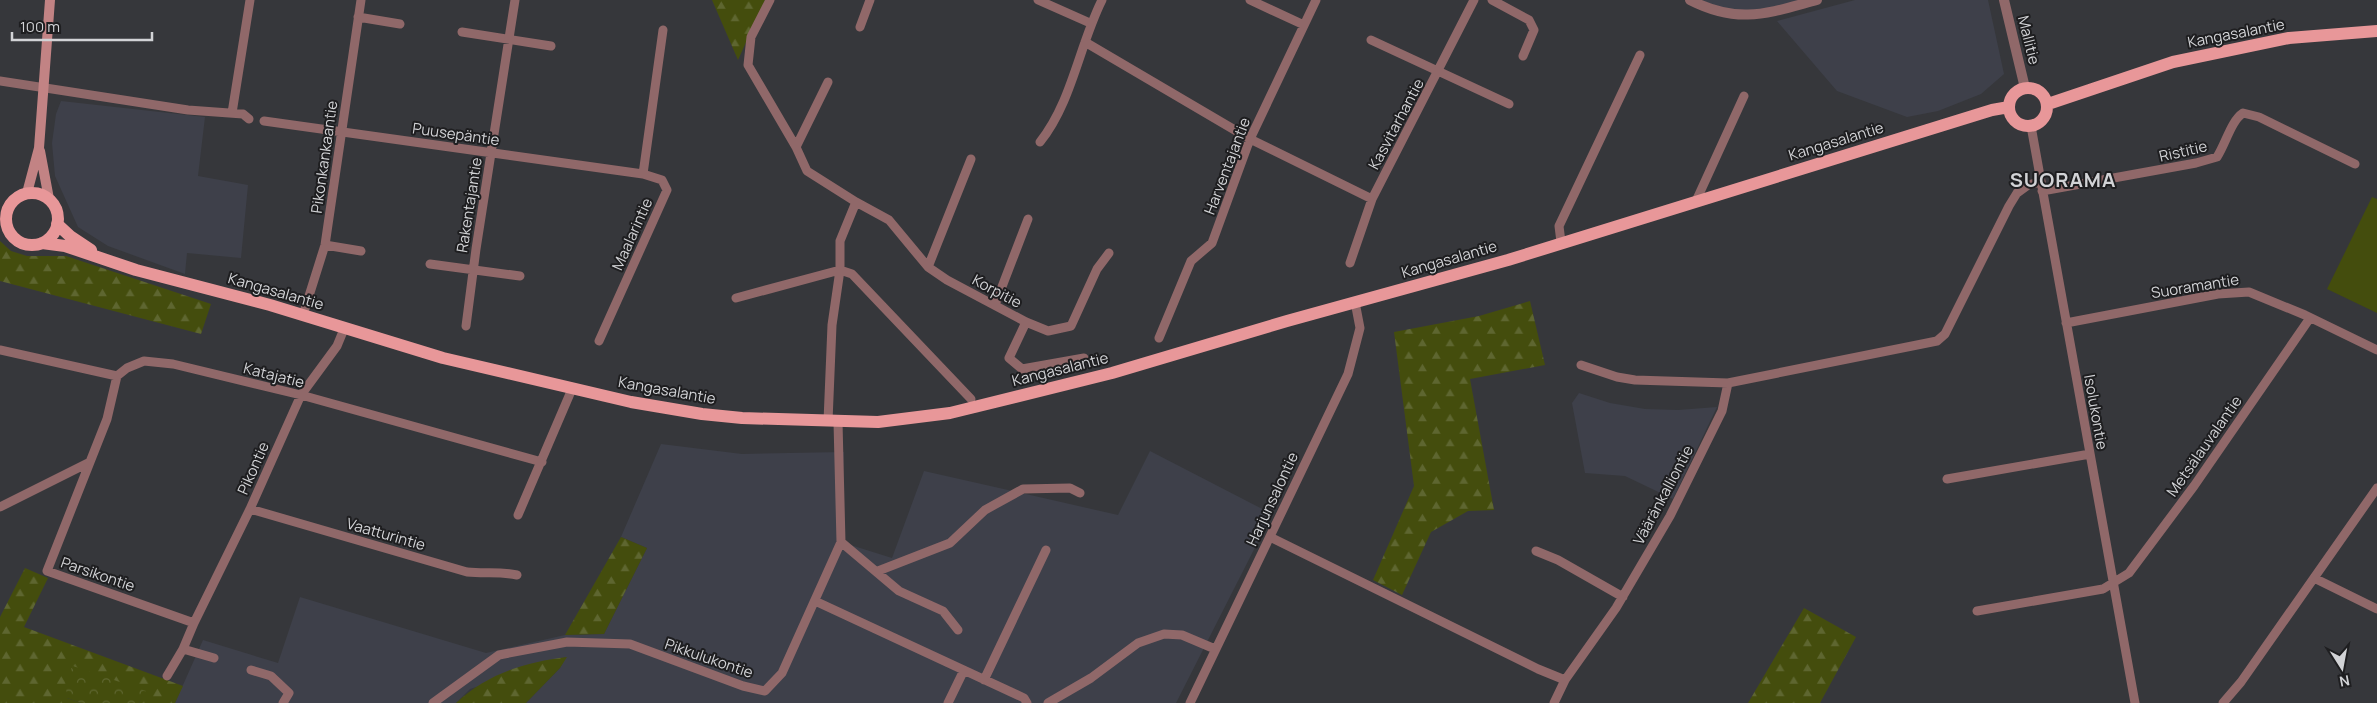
<svg xmlns="http://www.w3.org/2000/svg" width="2377" height="703" viewBox="0 0 2377 703" font-family="Manrope,sans-serif">
<defs>
<pattern id="forest-firs" width="22" height="20" patternUnits="userSpaceOnUse" patternTransform="scale(1.25)"><rect width="22" height="20" fill="#444d0d"/><path d="M5 1l3.5 6h-7zM16 11l3.5 6h-7z" fill="#5e6630"/></pattern>
<pattern id="park-crowns" width="20" height="18" patternUnits="userSpaceOnUse" patternTransform="scale(1.25)"><rect width="20" height="18" fill="#444d0d"/><path d="M2 6a3 3 0 1 1 6 0M12 15a3 3 0 1 1 6 0" fill="none" stroke="#5e6630"/></pattern>
</defs>
<rect width="100%" height="100%" fill="#36373b"/>
<!-- built -->
<path fill="#3e404a" d="M1690 0H1817L1754 16Z
M1855 0H1988L2004 74 1981 94 1938 111 1907 117 1837 91 1777 21Z
M61 101 205 117 198 176 248 185 241 258 187 253 185 274 108 246 78 227 55 176 52 143 56 114Z
M1579 393 1610 403 1645 409 1678 410 1717 407 1673 499 1625 476 1585 473 1572 403Z
M661 444 742 454 844 452 841 542 892 558 924 471 1118 515 1150 451 1272 514 1176 703H526L560 668 566 657 470 689 456 703H175L203 640 278 663 300 597 486 653 565 635 604 634 647 548 621 537Z"/>
<!-- grass -->
<path fill="#444d0d" d="M2372 197 2377 199V313L2327 289Z"/>
<!-- forest -->
<path fill="url(#forest-firs)" d="M712 0H765L738 60Z
M0 241 11 251 27 256H66L211 304 201 334 0 281Z
M1530 301 1545 365 1470 379 1494 510 1468 511 1431 532 1402 595 1373 580 1414 486 1394 332 1479 316Z
M621 537 647 548 604 634 565 635Z
M25 568 48 578 24 627 183 686 175 703H139L145 691 67 698 81 703H0V617Z
M1804 608 1856 637 1820 703H1748Z
M567 657 560 668 526 703H456C487 674 525 662 567 657Z"/>
<!-- park -->
<path fill="url(#park-crowns)" d="M73 666 146 691 139 703H81L67 698 65 678Z"/>
<g fill="none" stroke-linecap="round" stroke-linejoin="round">
<!-- minor -->
<path stroke="#906869" stroke-width="9" d="M770 0 751 37 748 65 796 147 807 171 856 202 840 241V270L832 325 828 421
M1038 0 1090 23
M1250 0 1304 25
M1492 0 1529 20 1534 30 1523 56
M358 17 400 24
M860 27 870 0
M462 32 551 46
M1371 40 1509 104
M1085 42 1250 139 1372 199
M0 81 188 110 243 114 249 119
M232 113 250 0
M264 121 643 174
M2031 126 2135 703
M1040 142C1072 102 1079 46 1102 0
M796 147 828 82
M2042 191 2196 163 2217 157C2226 143 2231 121 2243 113L2259 117 2355 164
M1696 201 1744 96
M856 202 889 220 928 267 947 280 1026 322 1048 331 1071 326 1097 269 1109 253
M1561 242 1559 226 1640 55
M325 245 361 251
M1350 263 1372 199 1474 0
M430 264 520 276
M928 267 971 159
M736 298 840 270 852 274 971 399
M995 305 1028 219
M303 315 325 245 361 0
M1026 322 1009 358 1022 369 1084 358
M2066 323 2218 294 2249 292 2305 315 2377 350
M466 326 476 249 515 0
M1159 338 1191 261 1212 243 1250 139 1316 0
M599 341 667 190 662 180 643 174 663 30
M0 350 117 376 127 368 144 361 173 364 301 395 542 462
M1581 365 1617 377 1635 380 1728 383
M90 462 47 571 194 623 183 649 167 676
M1947 479 2090 454
M0 507 90 462 107 419 117 376
M250 509 467 572C486 574 498 571 517 575
M518 515 572 389
M1270 537 1538 669 1565 680
M841 542 899 591 943 611 958 630
M1536 551 1558 560 1623 597
M878 571 950 543 985 510 1023 489 1070 488 1080 493
M2314 578 2377 609
M815 601 1024 698 1027 703
M1977 611 2103 589 2129 573 2194 486 2310 318
M194 623 250 509 301 395 337 346 344 329
M183 649 214 658
M251 670 271 676 289 693 283 703
M984 680 1046 550
M433 703 499 655 567 642 630 644 743 686 765 691 782 673 841 542 838 422
M948 703 964 670
M1048 703 1091 678 1138 643 1164 634 1182 635 1215 649
M1190 703 1348 374 1360 328 1355 302
M1554 703 1565 680 1616 608 1670 516 1722 411 1728 383 1937 341 1945 334 2009 206 2017 193 2028 185 2040 182
M2223 703 2241 682 2377 488"/>
<!-- tertiary -->
<path stroke="#906869" stroke-width="10" d="M1690 0C1739 25 1768 13 1817 0
M2004 0 2025 88"/>
<!-- secondary -->
<path stroke="#c28384" stroke-width="10" d="M40 151 49 199
M27 193 39 148 50 0"/>
<!-- primary -->
<path stroke="#e89799" stroke-width="12" d="M2009 107a19 19 0 1 1 38 0a19 19 0 1 1-38 0Z
M2048 104 2173 62 2289 38 2377 31
M6 219a26 26 0 1 1 52 0a26 26 0 1 1-52 0Z
M57 224 70 236 91 250
M42 243 65 246 136 270 270 305 443 358 631 402 702 414 742 418 878 422 950 413 1112 373 1287 321 1508 260 1992 110 2009 107"/>
</g>
<g text-anchor="middle" dominant-baseline="central" stroke-width="4" stroke-linejoin="round" paint-order="stroke">
<!-- street labels -->
<g font-size="15" fill="#d2d3d6" stroke="#1e1e20">
<text transform="translate(2236 33) rotate(-11)">Kangasalantie</text>
<text transform="translate(2029 40) rotate(76)">Mallitie</text>
<text transform="translate(1396 124) rotate(-62)">Kasvitarhantie</text>
<text transform="translate(456 134) rotate(8)">Puusepäntie</text>
<text transform="translate(1836 141) rotate(-17)">Kangasalantie</text>
<text transform="translate(2183 151) rotate(-13)">Ristitie</text>
<text transform="translate(324 157) rotate(-82)">Pikonkankaantie</text>
<text transform="translate(1227 166) rotate(-69)">Harventajantie</text>
<text transform="translate(469 205) rotate(-81)">Rakentajantie</text>
<text transform="translate(632 234) rotate(-66)">Maalarintie</text>
<text transform="translate(1449 259) rotate(-16)">Kangasalantie</text>
<text transform="translate(2195 286) rotate(-9)">Suoramantie</text>
<text transform="translate(276 291) rotate(16)">Kangasalantie</text>
<text transform="translate(997 291) rotate(28)">Korpitie</text>
<text transform="translate(1060 369) rotate(-14)">Kangasalantie</text>
<text transform="translate(274 375) rotate(14)">Katajatie</text>
<text transform="translate(667 390) rotate(10)">Kangasalantie</text>
<text transform="translate(2096 412) rotate(80)">Isolukontie</text>
<text transform="translate(2204 446) rotate(-55)">Metsälauvalantie</text>
<text transform="translate(253 468) rotate(-66)">Pikontie</text>
<text transform="translate(1663 495) rotate(-62)">Vääränkalliontie</text>
<text transform="translate(1272 499) rotate(-65)">Harjunsalontie</text>
<text transform="translate(386 534) rotate(16)">Vaatturintie</text>
<text transform="translate(98 574) rotate(19)">Parsikontie</text>
<text transform="translate(709 658) rotate(19)">Pikkulukontie</text>
</g>
<!-- district labels -->
<g font-size="20" font-weight="bold" letter-spacing="1" fill="#d2d3d6" stroke="#1e1e20">
<text x="2063" y="179">SUORAMA</text>
</g>
</g>
<!-- north arrow -->
<g transform="translate(2342 668) rotate(169)" stroke="#1e1e20" stroke-width="4" paint-order="stroke">
<path d="M0-4L9 19L0 12L-9 19Z" fill="#d2d3d6"/>
<text y="-8" font-size="14" font-weight="bold" text-anchor="middle" fill="#d2d3d6">N</text>
</g>
<!-- scale -->
<path d="M12 32v8h140v-8" fill="none" stroke="#d2d3d6" stroke-width="2.5"/>
<text x="20" y="32" font-size="15" fill="#d2d3d6" stroke="#1e1e20" stroke-width="4" paint-order="stroke">100 m</text>
</svg>
